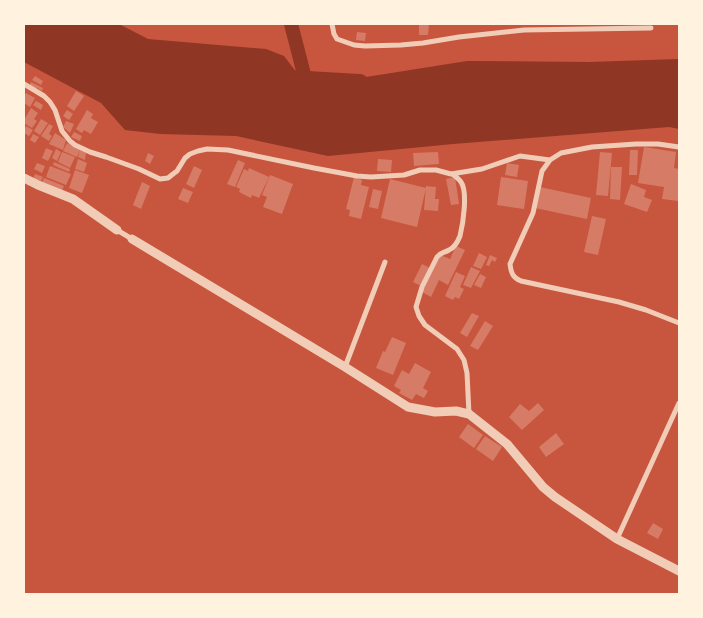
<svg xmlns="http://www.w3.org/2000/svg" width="703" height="618" viewBox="0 0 703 618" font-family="'DM Sans',sans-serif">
<rect width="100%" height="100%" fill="#c8553d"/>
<!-- water -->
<path fill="#8f3625" d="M24 24H119L148 39 266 49 284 56 297 73 303 87 467 61 589 62 679 59V129L669 127 453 144 328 156 236 136 160 134 125 130 101 103 24 62Z"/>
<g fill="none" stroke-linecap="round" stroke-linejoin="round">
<!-- canal -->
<path stroke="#8f3625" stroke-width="14" d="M291 24 306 82"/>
<!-- river -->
<path stroke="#8f3625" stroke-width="22" d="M271 80 359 85"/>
</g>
<!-- building -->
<path fill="#d67c66" d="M419 24H429L428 35H419Z
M357 32 366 33 365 41 356 40Z
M35 76 43 81 41 85 32 80Z
M31 82 43 88 42 91 37 88 36 90 29 86Z
M76 91 84 96 74 111 67 106Z
M26 93 35 98 30 107 24 103V96Z
M36 101 43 105 41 110 33 105Z
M31 108 38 113 34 119 37 121 32 128 24 123V120Z
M67 110 73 114 69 120 63 116Z
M87 110 93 114 91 118 98 122 91 134 84 130 82 133 76 129Z
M41 119 48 123 40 135 34 131Z
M66 121 74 124 70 133 63 127Z
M49 124 53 126 49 134 52 136 49 141 41 136Z
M26 126 33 130 29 136 24 133V130Z
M74 132 82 136 80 141 71 137Z
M55 133 66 140 63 150 49 144Z
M33 134 39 137 35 143 30 140Z
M67 143 80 150 77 157 63 151Z
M644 147 676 152 674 168 679 169V194L678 201 662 199 664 187 638 183Z
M46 148 53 151 48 161 42 158Z
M56 149 61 152 57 161 52 158Z
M80 150 86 153 85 160 78 157Z
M630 150H638L637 175H629Z
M62 152 75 157 70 168 58 162Z
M438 152 439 164 414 166 413 153Z
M600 152 612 153 608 196 596 195Z
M148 153 154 156 150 164 145 161Z
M78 159 87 163 84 172 75 169Z
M378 159 392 160 391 172 377 171Z
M238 160 245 163 235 187 227 184Z
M54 162 70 169 69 172 53 165Z
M37 163 45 166 42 173 34 169Z
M507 163 519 165 517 177 505 175Z
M50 166 71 174 66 185 46 177Z
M194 166 202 170 194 188 186 184Z
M611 167H622L620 200 610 199Z
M249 168 269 177 259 198 252 195 251 198 239 192 240 189 236 187 244 169 248 171Z
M75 170 89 175 82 193 69 188Z
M35 174 43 177 41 181 33 179Z
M270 175 293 184 282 214 263 207 267 197 262 195Z
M354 177 362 180 361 185 369 187 361 219 349 216 350 210 346 209Z
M455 177 459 204 451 205 446 179Z
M501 177 528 181 524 209 497 205Z
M44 178 64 186 61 193 41 184Z
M390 179 426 188 417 227 381 218Z
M142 182 150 186 141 209 133 205Z
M631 184 646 190 644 197 652 200 647 212 624 204Z
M426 186 436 187 435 199H439L438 211 424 210Z
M540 187 591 198 587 219 535 208Z
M183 188 193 192 188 203 178 199Z
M373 189 382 191 378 209 369 207Z
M592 216 606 219 598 255 584 252Z
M456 246 465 250 448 285 439 280 431 297 422 292 440 255 450 259Z
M479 253 487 257 481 269 473 266Z
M490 255 497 258 495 262 492 260 489 266 486 265Z
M422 264 430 268 421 286 413 282Z
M471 267 480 271 471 288 463 285Z
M456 272 465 276 460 287 464 289 459 299 455 297 453 300 445 296Z
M480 274 486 277 481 288 474 285Z
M472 313 479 316 467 337 460 333Z
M485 321 493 326 478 350 470 346Z
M392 337 406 343 393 375 376 368 383 351 385 352Z
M415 363 431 372 423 388 428 391 424 398 416 394 412 400 399 393 401 390 394 386 402 370 409 374Z
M538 403 544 410 522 430 509 417 520 404 529 411Z
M468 424 483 435 474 448 459 437Z
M556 433 564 444 546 457 539 447Z
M485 436 502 447 493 461 476 449Z
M653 523 663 529 658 539 647 533Z"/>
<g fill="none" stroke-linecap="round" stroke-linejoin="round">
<!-- minor -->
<path stroke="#f1ccb7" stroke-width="5" d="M332 24 334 34 337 39 354 45 365 46 401 45 423 43 459 37 524 30 651 28
M24 84 44 96 50 102 55 110 62 131 70 141 75 145 90 152 106 157 139 169 160 179 168 178 173 174 177 171 185 158 190 154 198 151 207 149 228 150 314 168 357 176 371 177 404 175 420 170H436L451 174 482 169 520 156 550 160 561 153 592 147 636 144H658L679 147
M550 160 542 171 533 213 510 264C511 273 513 278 521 281L619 302 646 310 679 323
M452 174C455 176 459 179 461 182 468 192 463 224 460 236 458 241 454 248 449 250 444 253 441 252 437 257L422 287 416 307 419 316 425 325 457 349 464 360 467 373 469 414
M117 230 132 239
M345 367 385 262
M617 539 679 403"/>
<!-- tertiary -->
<path stroke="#f1ccb7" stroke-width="9" d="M24 178 38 185 73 199 117 230
M132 239 345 367 408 407 435 412 456 411 469 414 507 444 543 487 555 497 617 539 679 571"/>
</g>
<!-- border -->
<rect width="703" height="618" fill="none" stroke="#fff3e0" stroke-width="50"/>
</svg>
